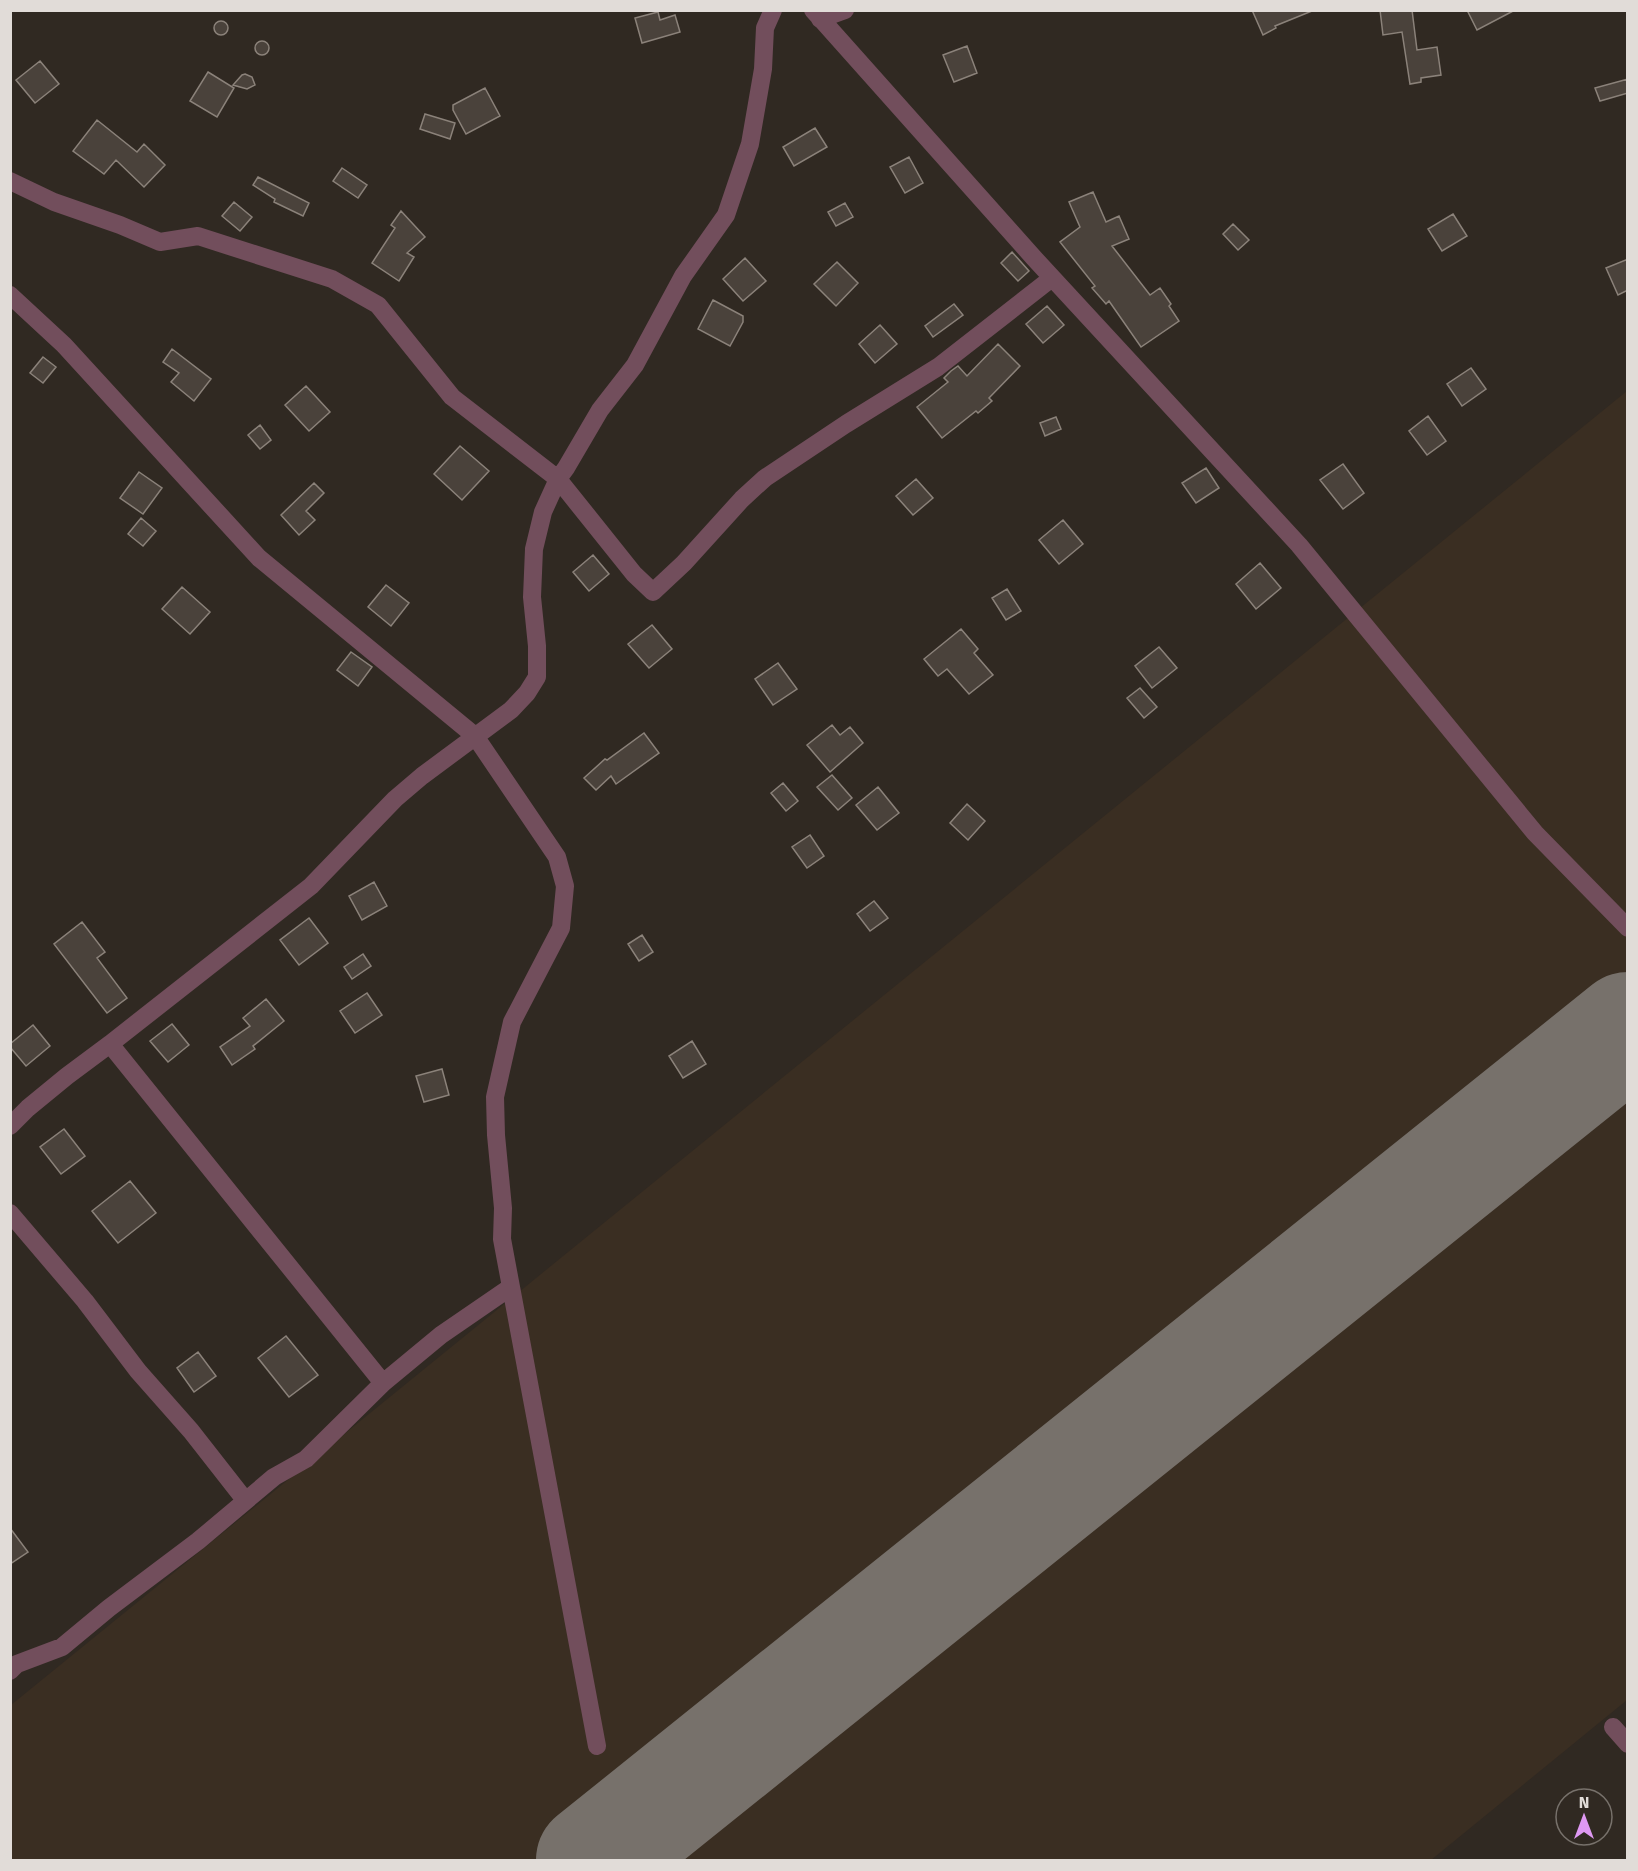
<svg xmlns="http://www.w3.org/2000/svg" width="1638" height="1871" viewBox="0 0 1638 1871" font-family="'Fira Sans',sans-serif">
<rect width="100%" height="100%" fill="#302922"/>
<!-- built -->
<path fill="#3a2e22" d="M1627 391V1700L1431 1860H11V1705Z"/>
<g fill="none" stroke-linecap="round" stroke-linejoin="round">
<!-- runway -->
<path stroke="#77716b" stroke-width="114" d="M593 1860 1628 1029"/>
</g>
<!-- building -->
<path fill="#4a423b" stroke="#8b827a" stroke-width="1.5" d="M1252 10H1312V11L1275 26 1276 28 1263 35Z
M1380 10H1412L1417 50 1437 47 1441 75 1421 78V82L1410 84 1402 32 1383 35Z
M1467 10H1515L1477 30Z
M658 12 660 20 675 15 680 32 642 43 635 18Z
M214 28a7 7 0 1 1 14 0a7 7 0 1 1-14 0Z
M255 48a7 7 0 1 1 14 0a7 7 0 1 1-14 0Z
M967 46 977 73 954 82 943 55Z
M40 61 59 84 35 103 16 80Z
M208 72 234 88 217 117 190 101Z
M245 74 252 77 255 85 247 89 233 85 242 75Z
M1628 79V93L1600 101 1595 88Z
M485 88 500 116 466 134 453 110V105Z
M425 114 455 123 450 139 420 129Z
M97 120 137 152 144 144 165 165 144 187 116 160 104 174 73 151Z
M815 128 827 147 794 166 783 147Z
M909 157 923 183 905 193 890 167Z
M342 168 367 185 358 198 333 181Z
M258 177 309 203 303 216 274 202 275 199 253 185Z
M1093 192 1106 222 1119 216 1129 239 1112 246 1150 295 1160 288 1171 304 1169 306 1179 321 1141 347 1109 301 1106 304 1092 288 1095 286 1060 242 1080 227 1069 202Z
M234 202 252 217 240 231 222 216Z
M845 203 853 217 836 226 828 212Z
M401 211 425 237 407 253 414 257 399 281 372 263 395 228 391 225Z
M1453 214 1467 236 1442 251 1428 229Z
M1233 224 1249 240 1238 250 1223 234Z
M1012 252 1029 271 1018 281 1001 263Z
M745 258 766 281 743 301 723 279Z
M1628 259V290L1618 295 1606 268Z
M837 262 858 283 836 306 814 284Z
M713 300 743 316V322L730 346 698 329Z
M954 304 963 315 933 337 925 326Z
M1047 306 1064 325 1043 343 1026 324Z
M880 325 897 344 875 363 859 344Z
M998 344 1020 366 989 398 992 401 978 413 976 411 942 438 917 407 948 382 944 378 951 371 958 366 967 376Z
M172 349 211 379 194 401 171 382 179 373 163 362Z
M43 357 56 367 43 383 30 373Z
M1471 368 1486 389 1462 406 1447 384Z
M306 386 330 412 309 431 285 405Z
M1428 416 1446 441 1427 455 1409 431Z
M1056 417 1061 429 1045 436 1040 423Z
M260 425 271 440 260 449 248 435Z
M460 446 489 471 462 500 434 474Z
M1343 464 1364 493 1343 509 1320 480Z
M1206 468 1219 488 1196 503 1182 483Z
M139 472 162 488 143 514 120 498Z
M916 479 933 498 913 515 896 496Z
M314 483 324 493 306 511 315 520 299 535 281 515Z
M141 518 156 531 143 546 128 534Z
M1063 520 1083 544 1059 564 1039 540Z
M593 555 609 574 589 591 573 572Z
M1260 563 1281 588 1256 609 1236 584Z
M386 585 409 603 391 626 368 607Z
M182 587 210 612 190 634 162 609Z
M1007 589 1021 611 1006 620 992 598Z
M652 625 672 649 649 668 628 644Z
M961 629 978 649 974 653 993 675 969 694 947 669 938 676 924 659Z
M1159 647 1177 668 1152 688 1135 666Z
M351 652 372 667 358 686 337 670Z
M778 663 797 689 773 705 755 679Z
M1140 688 1157 707 1144 718 1127 698Z
M832 725 840 735 850 727 863 743 830 772 807 745Z
M644 733 659 753 616 784 611 776 596 790 584 778 605 759 607 760Z
M832 775 852 798 838 810 817 787Z
M783 783 798 801 786 811 771 793Z
M878 787 899 813 877 830 856 805Z
M967 804 985 821 968 840 950 823Z
M810 835 824 856 807 868 792 847Z
M374 882 387 906 362 920 349 896Z
M874 901 888 918 870 931 857 914Z
M309 918 328 943 299 965 280 940Z
M82 922 105 952 97 958 127 998 107 1013 54 944Z
M642 935 653 952 639 961 628 944Z
M363 954 371 966 352 979 344 967Z
M367 993 382 1015 355 1033 340 1011Z
M266 999 284 1021 253 1046 255 1049 232 1065 220 1047 250 1026 243 1018Z
M172 1024 189 1045 168 1062 150 1041Z
M33 1025 50 1046 26 1066 10 1047V1044Z
M692 1041 706 1064 683 1078 669 1056Z
M442 1069 449 1095 424 1102 416 1076Z
M64 1129 85 1156 61 1174 40 1147Z
M130 1181 156 1213 118 1243 92 1211Z
M286 1336 318 1375 289 1397 258 1358Z
M198 1352 216 1376 194 1392 177 1368Z
M10 1528 28 1552 10 1564Z"/>
<g fill="none" stroke-linecap="round" stroke-linejoin="round">
<!-- minor -->
<path stroke="#724e5c" stroke-width="18" d="M813 10 1034 258 1299 545 1535 833 1628 928
M820 19 845 10
M10 181 54 202 120 225 160 242 198 236 332 279 378 305 452 397 558 479 634 574 653 592 684 563 742 499 765 478 846 424 938 367 1052 278
M10 295 64 345 259 558 475 736 557 857 565 886 561 928 512 1022 495 1097 496 1135 503 1208 502 1239 597 1746
M110 1044 383 1383
M10 1126 28 1108 67 1076 110 1044 311 886 395 799 422 776 511 710 527 693 537 677V646L532 597 534 549 543 512 558 479 566 468 600 410 635 365 683 276 726 215 750 144 763 69 765 28 773 10
M10 1213 85 1301 138 1371 191 1431 245 1500
M10 1671 17 1664 62 1647 109 1608 198 1541 274 1477 306 1459 383 1383 441 1335 511 1287
M1613 1727 1628 1744"/>
</g>
<!-- border -->
<rect width="1638" height="1871" fill="none" stroke="#e1dcd8" stroke-width="24"/>
<!-- north arrow -->
<g transform="translate(1584 1817)"><circle r="28" fill="#302922" stroke="#77716b" stroke-width="1.5"/>
<path d="M0-4.5L10 22L0 15L-10 22Z" fill="#de98f2"/>
<text y="-9" font-size="16" font-weight="bold" text-anchor="middle" fill="#e1dcd8">N</text>
</g>
</svg>
